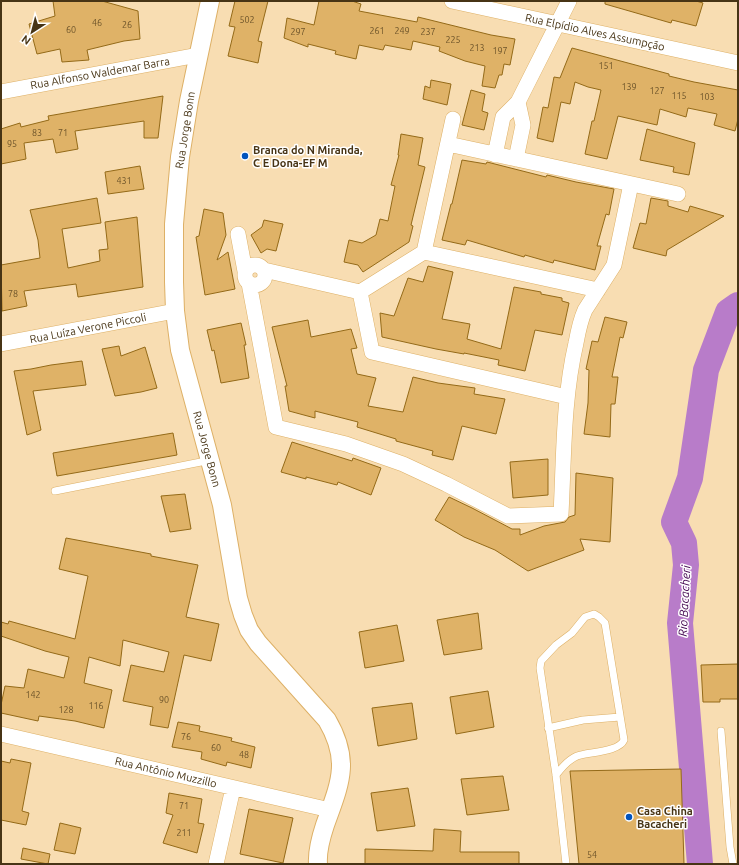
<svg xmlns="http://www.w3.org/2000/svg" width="739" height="865" viewBox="0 0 739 865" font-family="Ubuntu,sans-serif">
<rect width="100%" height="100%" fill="#f8ddb2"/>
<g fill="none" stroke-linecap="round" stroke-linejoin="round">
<!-- river -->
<path stroke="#b87cc9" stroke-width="26" d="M700 864 680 623 686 565 684 543 674 522 690 478 706 370 728 312 738 305"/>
</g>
<!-- building -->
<path fill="#dfb267" stroke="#946a18" d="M53 1H102L138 11 140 39 124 41 87 50 89 60 62 62 60 49 37 54 29 24 55 16Z
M235 1H268L258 41 262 42 258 63 228 56 235 27 229 26Z
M319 1H352L361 4 359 11 417 22 418 17 491 35 515 39 510 65 504 64 502 75H499L495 88 482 86 485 66 465 61 439 51 440 47 413 41 411 50 385 45 383 50 359 45 356 59 335 54 336 51 308 44V47L284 38 287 18 314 25Z
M605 1H696L703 3 696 26 672 20 671 23 605 4Z
M572 48 669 74V76L694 82 738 90V119L735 131 714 125 717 114 688 108 686 117 660 109 657 125 618 116 607 159 585 154 592 121H594L601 90 588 87 575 82 570 104 561 102 553 142 537 138 543 107 548 108 554 77 560 78Z
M431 80 451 84 447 105 423 99 425 86 430 88Z
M471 90 485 94 482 111 488 113 484 130 462 125Z
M163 96 158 138H144V121L75 131 78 149 56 153 53 139 24 143 26 159 1 164V129L20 123 21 127 49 120 48 116Z
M647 129 695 143 689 175 673 172 674 167 640 160Z
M401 134 423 138 418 165 425 167 411 225 413 226 409 242 363 272 358 265 344 262 349 240 362 243 376 235 380 219 388 221 395 186 391 185 399 155H398Z
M462 160 486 164 487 162 546 177 547 175 576 182 614 189 609 215 606 214 597 246H601L595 270 554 260 553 263 525 255 524 257 467 240 465 245 442 240 451 204H452Z
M140 166 144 189 108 194 105 172Z
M97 198 101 223 62 229 68 268 100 261 99 250 108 249 105 222 137 217 143 287 78 297 76 284 24 291 27 306 2 311 1 265 40 258 38 240 30 210Z
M651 198 668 201V206L688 212 690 206 724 216 667 250 666 256 633 248 640 223 646 224Z
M204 209 223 213 226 235 217 260 228 252 235 289 205 295 196 237 199 236Z
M264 220 283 224 276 251 267 249 261 253 251 235 262 227Z
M428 266 453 272 442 319 470 324 467 339 501 349 514 287 541 292V294L562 298V301L569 303 562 335 535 330 525 371 498 365 499 360 464 353V354L436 349 382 337 380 313 394 316 408 278 423 282Z
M605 317 627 322 623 338 620 337 612 377H618L615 404H611L610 437 584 434 588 403 589 370 586 369 592 341 598 342Z
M308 320 311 337 351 329 357 348 351 349 357 374 376 378 368 406 403 412 413 377 438 383 475 388 474 394 505 399 496 434 462 426 453 460 432 455 433 451 396 441V439L357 427 358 422 315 411V418L289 411 285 386H287L272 327Z
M241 323 246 345H244L249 378 221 383 214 350 212 351 207 330Z
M119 346 121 356 145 347 157 388 141 392 115 396 102 349Z
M82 361 86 385 33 391 41 430 27 435 14 371 31 369 51 365Z
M173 433 177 455 57 476 53 453Z
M292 442 352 461 353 458 381 468 371 495 338 482 337 485 306 477V479L281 472Z
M548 459V495L513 498 510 462Z
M576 473 613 478 610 542 580 539 584 550 528 571 495 550 464 537 435 520 449 497 472 508 512 529H520V535L544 526 565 522 569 517 575 515Z
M185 494 191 529 170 532 161 496Z
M66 538 151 554V556L198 565 186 617 219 624 211 661 184 655 168 728 150 725 153 707 123 701 131 665 164 672 169 652 123 640 120 666 89 657 84 683 112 690 104 728 75 721 39 716 38 721 1 713V705L5 686 24 688 28 669 64 678 69 657 45 651 1 636V622L8 624 9 621 75 639 88 576 59 569Z
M478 613 482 649 444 655 437 620Z
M397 625 404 661 365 668 359 632Z
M738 664V699H720V702H703L701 665Z
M488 691 494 727 456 734 450 697Z
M412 703 417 739 378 746 372 708Z
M178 722 200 726 199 731 232 738 231 741 255 747 251 768 227 762 226 766 201 759 202 752 172 747Z
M11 759 31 763 22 811 29 813 26 825 1 820V761L10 763Z
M681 769 684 864H579L570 771Z
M503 776 509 810 467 815 461 779Z
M408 788 415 826 377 831 371 793Z
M169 793 202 799 198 823 204 824 197 853 163 843 173 815 166 813Z
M249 809 293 818 283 863 240 854Z
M60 823 81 828 75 854 54 850Z
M434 829 461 831 460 852H519V864H365V849L433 851Z
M23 848 50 854 48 864 21 859Z"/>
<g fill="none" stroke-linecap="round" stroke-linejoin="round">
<defs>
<path id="service" d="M55 491 211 460
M548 728 583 720 620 717
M721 731 730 847 733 864
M556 775C562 767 568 760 577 756 589 752 619 752 624 740L605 623 599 617 594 614 585 617 572 633 556 645 541 661 540 668 556 775 566 864"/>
<path id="minor" d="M452 1 738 63
M1 92 198 55
M448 144 678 194
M495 155 503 117 518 102 569 1
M516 159 523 125 518 102
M238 234 245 271
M424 252 598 290
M245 275a10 10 0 1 1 20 0a10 10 0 1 1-20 0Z
M264 270 360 292 424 252 453 119
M249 283 276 427 346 444 403 464 446 484 508 516 561 514C564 457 563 399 576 343 578 332 580 321 585 310L614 265 631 184
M360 292 372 352 567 397
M1 344 175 311
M1 734 330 810
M216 864 233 788"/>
<path id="tertiary" d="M210 1 189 101 180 157 174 224V282L175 311 180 350 222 505 238 598 243 615 249 630 258 643 327 720C351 761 340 783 325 825 321 837 317 851 318 864"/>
</defs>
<!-- service casing -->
<use href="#service" stroke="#ddb066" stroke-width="8"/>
<!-- minor casing -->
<use href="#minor" stroke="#ddb066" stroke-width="16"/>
<!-- tertiary casing -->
<use href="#tertiary" stroke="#ddb066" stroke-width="20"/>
<!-- service -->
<use href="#service" stroke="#fff" stroke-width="7"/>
<!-- minor -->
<use href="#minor" stroke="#fff" stroke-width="15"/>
<!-- tertiary -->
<use href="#tertiary" stroke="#fff" stroke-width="18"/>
</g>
<!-- markers -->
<g fill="#0154be" stroke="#fff" stroke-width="1.5">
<circle cx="245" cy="156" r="4"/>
<circle cx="629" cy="817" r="4"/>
</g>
<g text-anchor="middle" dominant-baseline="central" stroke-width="3" stroke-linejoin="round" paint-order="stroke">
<!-- number labels -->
<g font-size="9" fill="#6d542a">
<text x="247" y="20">502</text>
<text x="97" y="23">46</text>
<text x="127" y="25">26</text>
<text x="71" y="30">60</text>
<text x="377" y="31">261</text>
<text x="402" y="31">249</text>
<text x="298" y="32">297</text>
<text x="428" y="32">237</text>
<text x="453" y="40">225</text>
<text x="477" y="48">213</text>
<text x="500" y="51">197</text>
<text x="606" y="66">151</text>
<text x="629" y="87">139</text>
<text x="657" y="91">127</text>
<text x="679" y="96">115</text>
<text x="707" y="97">103</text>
<text x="37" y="133">83</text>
<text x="63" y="133">71</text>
<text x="12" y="144">95</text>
<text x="124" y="181">431</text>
<text x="13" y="294">78</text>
<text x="33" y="695">142</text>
<text x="164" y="700">90</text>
<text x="96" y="706">116</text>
<text x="66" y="710">128</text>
<text x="186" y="737">76</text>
<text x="216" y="748">60</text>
<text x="244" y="755">48</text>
<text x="184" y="806">71</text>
<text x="184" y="833">211</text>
<text x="592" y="855">54</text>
</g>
<!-- street labels -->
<g font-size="11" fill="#473415" stroke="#fff">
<text transform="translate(595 32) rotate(12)">Rua Elpídio Alves Assumpção</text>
<text transform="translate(100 73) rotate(-10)">Rua Alfonso Waldemar Barra</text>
<text transform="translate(185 130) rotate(-81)">Rua Jorge Bonn</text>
<text transform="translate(88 328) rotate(-11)">Rua Luíza Verone Piccoli</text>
<text transform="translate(207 449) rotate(75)">Rua Jorge Bonn</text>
<text transform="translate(166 772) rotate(13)">Rua Antônio Muzzillo</text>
</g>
<!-- poi labels -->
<g font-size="11" font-weight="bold" fill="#473415" stroke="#fff" text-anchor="start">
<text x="253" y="150">Branca do N Miranda,<tspan x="253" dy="13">C E Dona-EF M</tspan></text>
<text x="637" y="811">Casa China<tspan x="637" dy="13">Bacacheri</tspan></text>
</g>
<!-- water labels -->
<g font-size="12" font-style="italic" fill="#430851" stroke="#fff">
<text transform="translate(684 601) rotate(-87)">Rio Bacacheri</text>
</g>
</g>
<!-- border -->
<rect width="739" height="865" fill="none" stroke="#473415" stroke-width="4"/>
<!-- north arrow -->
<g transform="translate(32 32) rotate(216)" stroke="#ffffff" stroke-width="3" paint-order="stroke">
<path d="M0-3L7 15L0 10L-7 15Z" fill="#473415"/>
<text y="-6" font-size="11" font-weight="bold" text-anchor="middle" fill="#473415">N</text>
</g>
</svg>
